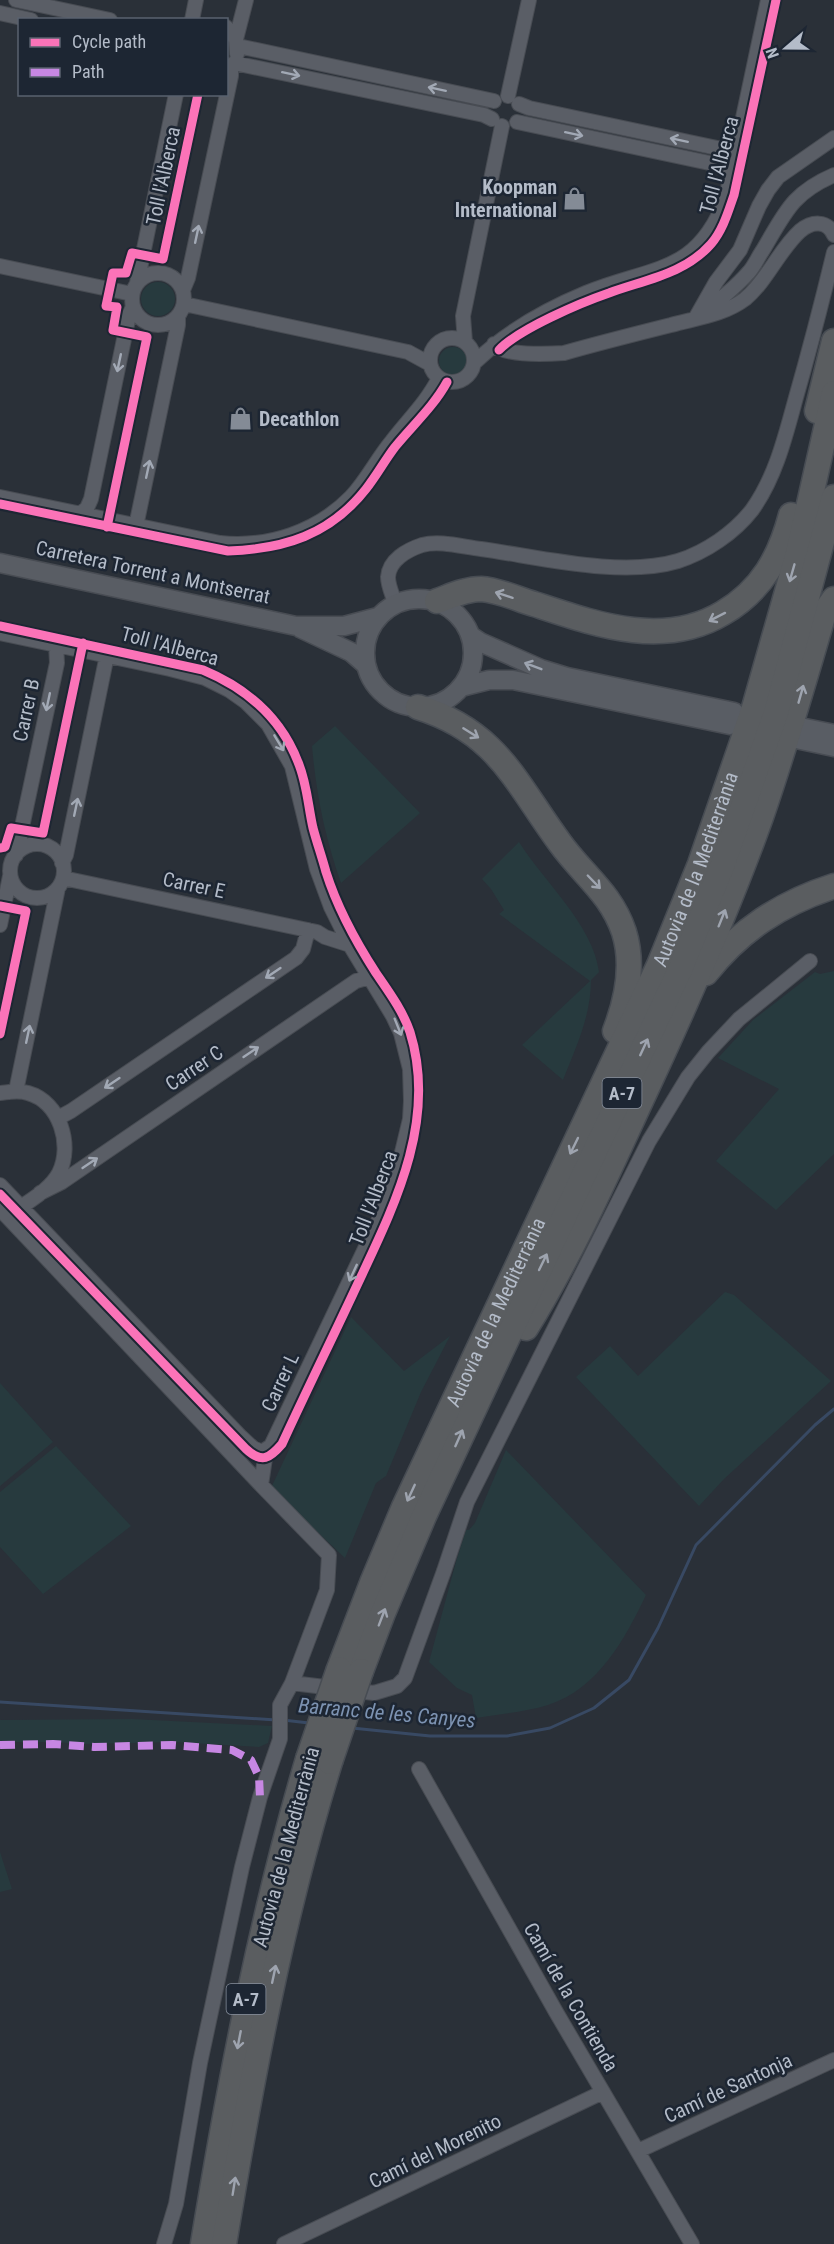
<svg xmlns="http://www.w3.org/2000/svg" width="834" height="2244" viewBox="0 0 834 2244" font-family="'Roboto Condensed',sans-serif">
<rect width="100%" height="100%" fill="#2a3038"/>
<!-- green -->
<path fill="#273a3e" d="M141 299a17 17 0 1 1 34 0a17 17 0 1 1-34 0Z
M439 361a14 14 0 1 1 28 0a14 14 0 1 1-28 0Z
M335 726 420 813 341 883C325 838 316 793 312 746Z
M519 842C545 883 593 925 599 972L591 980C591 1016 576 1047 563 1080L522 1045 590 981 499 914 504 910 491 889 482 879Z
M834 971V1154L776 1210 716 1161 779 1089 718 1058 753 1020 815 972 820 974Z
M725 1292 734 1295 831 1381 724 1479 699 1506 576 1377 610 1346 638 1376Z
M351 1317 404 1371 450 1336 421 1392 386 1476 376 1483 345 1558 271 1488Z
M0 1383 53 1442 0 1486Z
M56 1446 131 1526 43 1594 0 1547V1492Z
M506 1450 646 1595C625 1639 598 1689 548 1705 525 1712 499 1714 476 1718L472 1695 457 1688 429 1662 457 1558 466 1530H469L475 1523Z
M132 1719 272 1726 268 1743 259 1747 174 1742 85 1744 53 1742H0V1720Z
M0 1852 12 1889 0 1892Z"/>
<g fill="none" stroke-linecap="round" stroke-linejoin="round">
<!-- stream -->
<path stroke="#384963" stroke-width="3" d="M0 1702 276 1720
M283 1720 309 1723
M352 1728 430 1736H507L550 1728 594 1708 629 1680 658 1628 696 1545 815 1425 834 1409"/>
<defs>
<path id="street" d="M16 0 110 20
M0 13 31 20
M192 20 196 0
M226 27 236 39 237 54
M236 39 246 0
M238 46 494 101
M234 63 484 115 492 119
M508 96 529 0
M519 104 529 108 736 152
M517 122 733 168
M0 266 132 294
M132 299a26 26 0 1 1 52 0a26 26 0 1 1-52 0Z
M137 283 176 94
M183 290 188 278 231 76V67
M184 304 408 352 430 364
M699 316C716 303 734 289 748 273 754 267 758 257 763 250 785 213 792 193 834 175
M695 319 716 282 740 250 759 206 768 190 778 177 834 138
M430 360a22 22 0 1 1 44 0a22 22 0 1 1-44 0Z
M465 342 463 316 502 126
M494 344C501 356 549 354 564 353 599 343 635 334 671 325 696 318 724 315 745 299 767 281 779 250 800 231 812 221 827 220 834 235
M474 363C506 332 545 310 586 293 652 266 697 275 726 198L768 0
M0 497 220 543C268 548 317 532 351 497 367 480 377 459 392 441 408 420 427 402 439 378
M80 514 87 508 91 499 129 315 133 307
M136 526 178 325V316
M395 603C393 596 388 586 388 577 389 560 407 550 422 545 440 540 463 547 481 549 539 557 621 578 678 561 706 552 734 533 752 510 775 478 785 438 795 401 809 352 822 302 834 252
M0 633 170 669 205 678 229 690 246 702 268 724 292 766 317 869 331 907 350 945 393 1016 401 1033 410 1069 411 1101 410 1119 393 1190 271 1446 262 1452 253 1448 241 1437 0 1185
M10 871a27 27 0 1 1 54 0a27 27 0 1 1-54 0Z
M16 855 57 663 56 644
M62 863 66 855 107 655
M63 878 317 932 325 937 350 945
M0 925 10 876
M16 1091 58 888
M0 1093C10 1092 18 1090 28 1093 60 1102 73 1145 59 1173 51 1188 34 1198 21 1207
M58 1118 71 1111 296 958 303 949 308 930
M40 1193 62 1182 356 981 370 977
M0 1209 261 1485
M292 1683 374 1693 397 1686 405 1678 444 1571 467 1502 649 1141 688 1077 708 1052 739 1019 810 961
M419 1769 556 2012 692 2244
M638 2151 834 2060
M164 2244 176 2204 200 2063 242 1867 260 1797 280 1739V1705L292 1683 327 1590 329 1555 261 1485 265 1458 262 1452
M284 2244 603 2092"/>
<path id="secondary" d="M0 563 296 626H344L378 617
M365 653a54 54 0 1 1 108 0a54 54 0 1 1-108 0Z
M300 628 351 652 366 665
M471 636 480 642 541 669 567 677 734 712
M461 687 489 680H513L730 725
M800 727 834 734
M796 739 834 747"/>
<g id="highway">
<path d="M817 411 834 341"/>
<path d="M437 601C451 596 466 589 481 589 499 590 517 599 534 604 595 624 663 649 723 613 762 590 780 557 791 515"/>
<path d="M418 707C498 732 515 782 560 843 583 875 611 893 624 932 634 964 627 1000 615 1031"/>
<path d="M706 973C740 930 781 903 834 886"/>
<path d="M526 1328C570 1257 604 1181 639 1105 683 1011 726 915 761 817 784 750 804 682 824 613L834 599"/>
<path id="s1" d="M339 1669 372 1583 404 1507 659 965 700 864 754 708 798 553 834 393"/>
<path d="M361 1671 383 1613 424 1516 679 972 721 869 776 713 834 497"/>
<path d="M203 2244C230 2080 261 1918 308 1759"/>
<path d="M224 2244C251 2081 281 1920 330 1762"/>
</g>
</defs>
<!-- street casing -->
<use href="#street" stroke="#484c53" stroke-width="16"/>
<!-- secondary casing -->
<use href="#secondary" stroke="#484c53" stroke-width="21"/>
<!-- highway casing -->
<use href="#highway" stroke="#474c53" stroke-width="27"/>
<!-- street -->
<use href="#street" stroke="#5a5e66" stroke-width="14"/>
<!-- secondary -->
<use href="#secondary" stroke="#595d64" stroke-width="18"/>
<!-- highway -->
<use href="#highway" stroke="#5a5d60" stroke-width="24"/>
<defs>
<path id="highway-bridge" d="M308 1759 339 1669
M330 1762 361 1671"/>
</defs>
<!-- highway-bridge casing -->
<use href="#highway-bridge" stroke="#474c53" stroke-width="27" stroke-linecap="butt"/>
<!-- highway-bridge -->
<use href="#highway-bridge" stroke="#5a5d60" stroke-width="24"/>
<!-- quiet -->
<path stroke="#c787e3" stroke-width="8" stroke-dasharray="15 8" stroke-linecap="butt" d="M0 1745 53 1744 94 1747 172 1745 232 1750 251 1760 259 1777 260 1797"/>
<defs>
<path id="cycleway" d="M499 350C519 329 580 303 609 293 644 280 685 274 711 244 723 230 728 212 734 195L776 0
M0 504 228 551C284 549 330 535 366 489 377 475 385 460 395 447 413 425 434 406 447 382
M107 527 147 337 113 330 117 307 106 306 113 273H126L132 253 163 259 198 94
M0 626 203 670C246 688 281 718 298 762 307 783 308 806 313 828 317 843 322 857 326 872 337 907 356 942 376 973 389 992 403 1011 410 1032 439 1125 390 1214 352 1296 329 1345 305 1394 282 1444 270 1458 262 1464 246 1449L0 1194
M0 848 5 847 11 828 43 833 83 643
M0 906 26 911 0 1034"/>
</defs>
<!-- cycleway casing -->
<use href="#cycleway" stroke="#1d2633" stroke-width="13"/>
<!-- cycleway -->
<use href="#cycleway" stroke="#fb73b8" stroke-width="9"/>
</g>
<!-- one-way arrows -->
<defs><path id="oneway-shaft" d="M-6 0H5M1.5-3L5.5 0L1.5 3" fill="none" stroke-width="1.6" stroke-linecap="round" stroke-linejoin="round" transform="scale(1.5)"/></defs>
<g stroke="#a2a9b5">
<use href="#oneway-shaft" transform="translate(291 74) rotate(12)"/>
<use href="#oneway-shaft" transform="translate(437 89) rotate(-168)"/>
<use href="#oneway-shaft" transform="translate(574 134) rotate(12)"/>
<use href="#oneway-shaft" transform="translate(679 140) rotate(-168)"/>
<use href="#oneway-shaft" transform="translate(197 234) rotate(-78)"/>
<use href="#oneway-shaft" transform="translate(119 363) rotate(102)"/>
<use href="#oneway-shaft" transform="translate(148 469) rotate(-78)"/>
<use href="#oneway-shaft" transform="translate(48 702) rotate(102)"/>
<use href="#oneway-shaft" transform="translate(279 743) rotate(59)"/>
<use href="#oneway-shaft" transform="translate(76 807) rotate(-78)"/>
<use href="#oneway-shaft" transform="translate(273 973) rotate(146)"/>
<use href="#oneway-shaft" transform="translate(398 1027) rotate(68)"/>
<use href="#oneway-shaft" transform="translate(28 1034) rotate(-78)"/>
<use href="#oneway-shaft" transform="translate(251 1052) rotate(-34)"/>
<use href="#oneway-shaft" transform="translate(112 1083) rotate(146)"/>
<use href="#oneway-shaft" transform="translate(90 1163) rotate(-34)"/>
<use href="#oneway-shaft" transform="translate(353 1273) rotate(115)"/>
</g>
<g stroke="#9ea4af">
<use href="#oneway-shaft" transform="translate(792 573) rotate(106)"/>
<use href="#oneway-shaft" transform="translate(504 595) rotate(-162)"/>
<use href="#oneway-shaft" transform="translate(717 617) rotate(153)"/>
<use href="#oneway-shaft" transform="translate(801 694) rotate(-74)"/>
<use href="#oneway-shaft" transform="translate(471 733) rotate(32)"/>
<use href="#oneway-shaft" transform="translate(594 882) rotate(46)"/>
<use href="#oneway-shaft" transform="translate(722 918) rotate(-68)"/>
<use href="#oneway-shaft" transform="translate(644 1047) rotate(-65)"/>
<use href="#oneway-shaft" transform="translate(574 1146) rotate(116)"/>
<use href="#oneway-shaft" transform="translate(543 1262) rotate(-64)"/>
<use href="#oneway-shaft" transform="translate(459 1438) rotate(-66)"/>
<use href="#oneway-shaft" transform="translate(411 1493) rotate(115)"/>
<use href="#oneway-shaft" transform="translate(382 1617) rotate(-69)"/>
<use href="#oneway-shaft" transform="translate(274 1974) rotate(-78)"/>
<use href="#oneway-shaft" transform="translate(239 2040) rotate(101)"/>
<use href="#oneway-shaft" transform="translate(234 2186) rotate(-81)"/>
</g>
<use stroke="#9da4b0" href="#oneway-shaft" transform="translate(533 666) rotate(-159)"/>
<!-- icons -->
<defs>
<symbol id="shop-bare" viewBox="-9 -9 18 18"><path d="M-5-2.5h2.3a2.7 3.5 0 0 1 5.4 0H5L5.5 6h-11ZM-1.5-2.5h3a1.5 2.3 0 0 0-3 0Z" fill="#848b96" stroke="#1d2633" stroke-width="2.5" paint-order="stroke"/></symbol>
</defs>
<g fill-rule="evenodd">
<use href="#shop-bare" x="558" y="182" width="33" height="33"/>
<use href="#shop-bare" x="224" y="402" width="33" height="33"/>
</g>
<g text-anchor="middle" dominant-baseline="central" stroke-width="5" stroke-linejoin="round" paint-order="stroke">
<!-- shield labels -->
<g fill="#1d2633" stroke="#878f9c" stroke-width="1.5">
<rect x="602.5" y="1078" width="39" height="30" rx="4.5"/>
<rect x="226.5" y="1984" width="39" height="30" rx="4.5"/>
</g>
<g font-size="18" font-weight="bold" fill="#b4bcc9">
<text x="622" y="1093">A-7</text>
<text x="246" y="1999">A-7</text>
</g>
<!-- street labels -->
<g font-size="20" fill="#b4bcc9" stroke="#1d2633">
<text transform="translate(719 165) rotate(-75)">Toll l'Alberca</text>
<text transform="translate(163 176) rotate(-78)">Toll l'Alberca</text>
<text transform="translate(153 572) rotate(12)">Carretera Torrent a Montserrat</text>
<text transform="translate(170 646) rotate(15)">Toll l'Alberca</text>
<text transform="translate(26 710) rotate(-78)">Carrer B</text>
<text stroke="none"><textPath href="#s1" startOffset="876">Autovia de la Mediterrània</textPath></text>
<text transform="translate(194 885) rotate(12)">Carrer E</text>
<text transform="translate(194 1068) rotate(-34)">Carrer C</text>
<text transform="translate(373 1198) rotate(-69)">Toll l'Alberca</text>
<text stroke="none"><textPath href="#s1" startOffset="390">Autovia de la Mediterrània</textPath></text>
<text transform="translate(280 1382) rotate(-65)">Carrer L</text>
<text transform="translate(286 1847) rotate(-75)">Autovia de la Mediterrània</text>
<text transform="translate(571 1997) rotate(60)">Camí de la Contienda</text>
<text transform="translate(728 2088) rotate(-25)">Camí de Santonja</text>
<text transform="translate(435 2151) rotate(-26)">Camí del Morenito</text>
</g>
<!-- poi labels -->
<g font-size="20" font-weight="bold" fill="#b4bcc9" stroke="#1d2633" text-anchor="end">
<text x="557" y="187">Koopman<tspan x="557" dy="23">International</tspan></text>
<text x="259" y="419" text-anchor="start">Decathlon</text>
</g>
<!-- water labels -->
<g font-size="21" font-style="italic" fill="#7c92b1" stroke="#1d2633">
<text transform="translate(387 1713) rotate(5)">Barranc de les Canyes</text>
</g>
</g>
<!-- legend -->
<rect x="18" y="18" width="210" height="78" fill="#1d2633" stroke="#59626f" stroke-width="1.5"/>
<rect x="30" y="38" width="30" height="9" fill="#fb73b8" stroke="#59626f" stroke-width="1.5"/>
<text x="72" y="48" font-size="18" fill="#b4bcc9">Cycle path</text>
<rect x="30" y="68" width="30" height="9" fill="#c787e3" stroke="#59626f" stroke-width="1.5"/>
<text x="72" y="78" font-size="18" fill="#b4bcc9">Path</text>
<!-- north arrow -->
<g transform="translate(786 48) rotate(250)" stroke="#1d2633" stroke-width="4.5" paint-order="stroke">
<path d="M0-4.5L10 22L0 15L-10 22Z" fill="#b4bcc9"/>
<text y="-9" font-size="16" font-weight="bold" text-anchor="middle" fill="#b4bcc9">N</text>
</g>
</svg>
